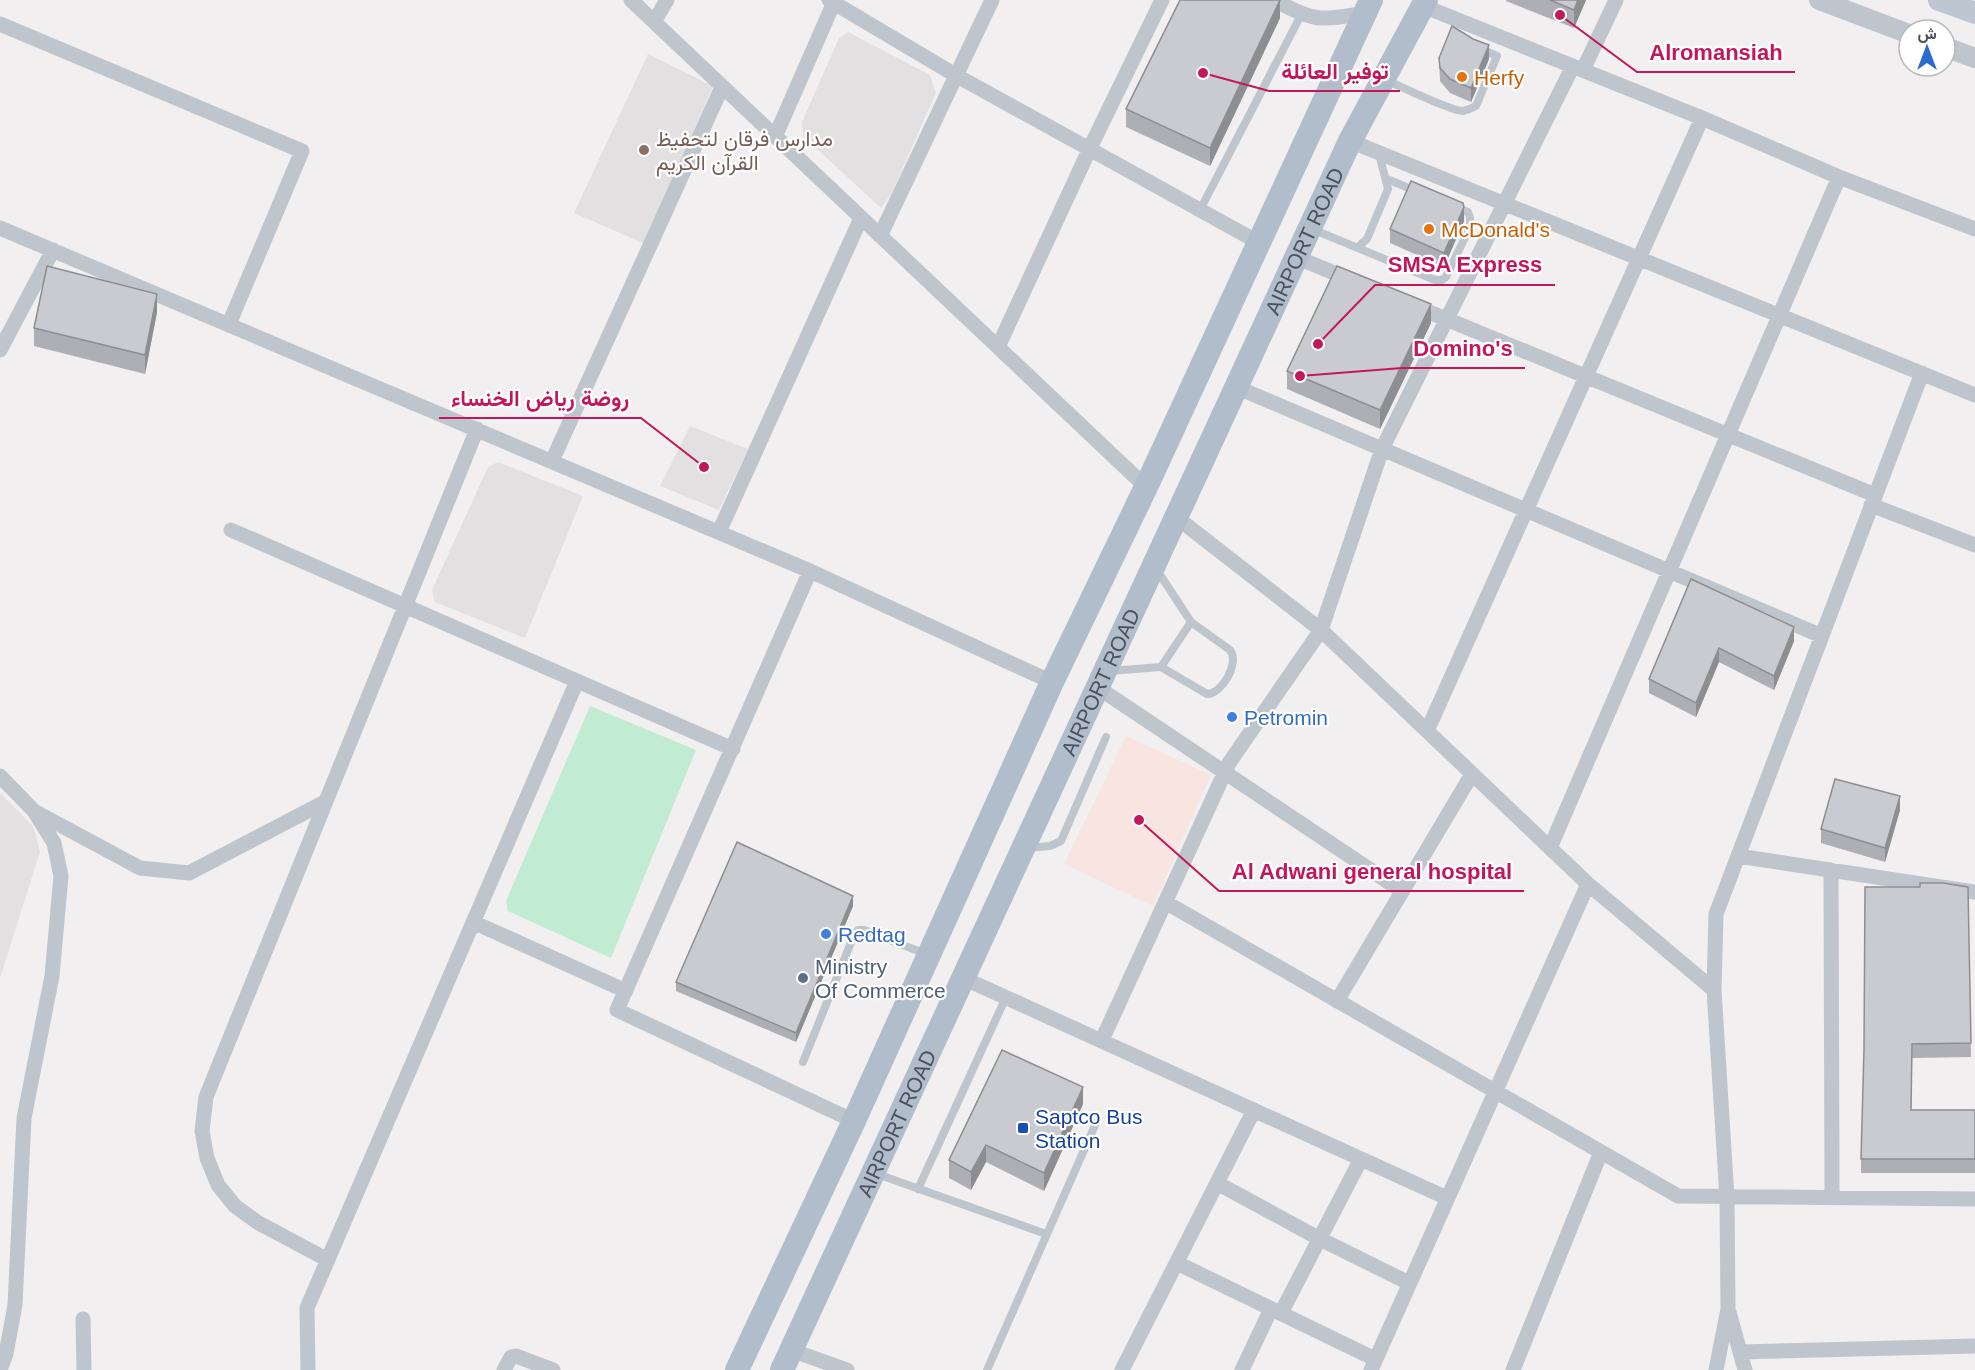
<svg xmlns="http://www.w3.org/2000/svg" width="1975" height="1370" viewBox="0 0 1975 1370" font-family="Arial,Vazirmatn,sans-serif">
<rect width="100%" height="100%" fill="#f1efef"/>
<!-- education -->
<path fill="#e2e0e0" d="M848 32 930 75 936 93 891 194 881 208 803 136 802 122 839 38Z
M648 54 713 86 645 244 574 213Z
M690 426 748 449 719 510 660 486Z
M498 462 583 496 525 638 435 602 432 590 488 467Z
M0 793 33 826 40 852 0 978Z"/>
<!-- medical -->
<path fill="#f8e5e2" d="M1126 736 1211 775 1153 906 1064 864Z"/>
<!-- green -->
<path fill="#c2ebd3" d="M590 706 696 750 611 958 508 911 506 901Z"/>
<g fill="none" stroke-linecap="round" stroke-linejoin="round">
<!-- service -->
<path stroke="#bfc5cc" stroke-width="8" d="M1388 81C1402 87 1450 111 1463 111 1467 110 1472 108 1476 106L1497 56 1481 49
M1387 179 1416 191
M1200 210 1301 15
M1312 229 1435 280H1442L1446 277 1470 227V218L1468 212 1455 207
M1358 247 1367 239 1388 189 1379 154
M1161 667 1207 694C1222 694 1240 663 1230 650L1191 622
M1109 671 1161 667 1191 622 1157 570
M1027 848 1050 846 1061 841 1106 737
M803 1062 854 935 858 930H864L926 954
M877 1174 1046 1234
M918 1189 1006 997
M987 1370 1096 1123"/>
<!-- minor -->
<path stroke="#bfc5cc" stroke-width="15" d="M631 0 1146 487
M829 0 957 76 1258 242
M1275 0C1315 23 1321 20 1365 13
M1423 6 1702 118 1839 177 1975 229
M654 22 667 0
M0 24 302 151 229 324
M1583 70 1616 0
M775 137 835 0
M1350 141 1975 395
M0 228 810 571 1052 682
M880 236 992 0
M1296 257 1351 280
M1412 305 1875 495
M998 347 1090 148 1162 0
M0 350 53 250
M1236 387 1822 636
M552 461 722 87
M1871 505 1975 545
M1176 517 1321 630 1588 884 1714 990
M231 530 733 749
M719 532 861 218
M810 571 617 1010 854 1121
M1097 687 1402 891
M1427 731 1702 118
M0 776 34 811 54 843 61 876 52 976 24 1118 15 1305 6 1354 0 1370
M34 811 140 868 189 873 325 802
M1550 848 1839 177
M1738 856 1975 892
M1831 870 1832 1196
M1165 902 1678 1196 1975 1199
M473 922 626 991
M963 978 1447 1198
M1337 1001 1472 774
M1102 1040 1229 763 1321 630 1382 449 1573 66
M1217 1183 1320 1239 1409 1283
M328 1260 257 1222 235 1206 218 1185 207 1158 202 1131 206 1097 477 429
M1177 1263 1375 1359
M1729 1312 1745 1370
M1281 1313 1361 1159
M83 1319 84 1370
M791 1350 847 1370
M1740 1352 1975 1346
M308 1370 307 1308 577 681
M504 1370 511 1357 516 1356 553 1370
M1122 1370 1254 1110
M1242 1370 1271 1309
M1371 1370 1588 884
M1513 1370 1601 1152
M1716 1370 1728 1309 1727 1198 1714 990 1716 914 1922 373"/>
<!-- tertiary -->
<path stroke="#bfc5cc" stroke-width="20" d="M1819 0 1909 34
M1945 47 1975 58"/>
<!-- secondary -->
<path stroke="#bec6d1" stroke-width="22" d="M1939 0 1975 13"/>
<!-- primary -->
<g stroke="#b1bdcb" stroke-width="24">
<path d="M737 1370 854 1121 1052 682 1146 487 1371 0"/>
<path id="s1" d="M782 1370 1350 141 1426 0"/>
</g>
</g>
<!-- wall -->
<path fill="#adafb4" d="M1506 0H1586L1574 28 1506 1Z
M1280 18 1210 166 1126 127V109Z
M1439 58 1489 59 1471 102 1450 93 1440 81Z
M1464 221 1444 267 1390 243V229Z
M157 312 145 374 34 346V328Z
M1431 323 1380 429 1287 389V371Z
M1691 579 1794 641 1774 690 1719 662 1696 717 1649 693V679Z
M1900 810 1885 862 1821 843V829Z
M1920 887H1968L1971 1057 1912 1058 1911 1110H1975V1173H1861V1159Z
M853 906 796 1042 676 991V982Z
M1083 1104 1044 1191 986 1162 971 1190 949 1178V1160Z"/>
<!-- shaded-wall -->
<path fill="#8d8e92" d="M1280 0V18L1210 166V148Z
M1578 0H1586L1574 28V10Z
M1489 45V59L1471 102V88Z
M1464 207V221L1444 267V253Z
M157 294V312L145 374V355Z
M1431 304V323L1380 429V410Z
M1794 627V641L1774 690V676Z
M1719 648V662L1696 717V703Z
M1900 796V810L1885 862V848Z
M853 896V906L796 1042V1033Z
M1083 1087V1104L1044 1191V1173Z
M986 1145V1162L971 1190V1172Z"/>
<!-- building -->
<path fill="#c9cbd1" stroke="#8d8e92" stroke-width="1.5" d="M1180 0H1280L1210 148 1126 109Z
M1550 0H1578L1574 10Z
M1452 26 1473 39 1489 45 1471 88 1450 79 1440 68 1439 58Z
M1411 181 1463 203 1464 207 1444 253 1390 229Z
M47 266 157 294 145 355 34 328Z
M1337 266 1431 304 1380 410 1287 371Z
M1691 579 1794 627 1774 676 1719 648 1696 703 1649 679Z
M1835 779 1900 796 1885 848 1821 829Z
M737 842 853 896 796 1033 676 982Z
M1920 883H1943L1968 887 1971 1043 1912 1044 1911 1110H1975V1159H1861L1864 1049 1865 887H1920Z
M1002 1050 1083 1087 1044 1173 986 1145 971 1172 949 1160Z"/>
<!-- markers -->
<g fill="#e8710a" stroke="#fff" stroke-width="2">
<circle cx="1462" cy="77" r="6"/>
<circle cx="1429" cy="229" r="6"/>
</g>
<circle fill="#8d6e63" stroke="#fff" stroke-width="2" cx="644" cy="150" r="6"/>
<g fill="#3f7fe0" stroke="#fff" stroke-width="2">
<circle cx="1232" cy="717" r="6"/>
<circle cx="826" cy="934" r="6"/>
</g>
<circle fill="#5c6f8a" stroke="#fff" stroke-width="2" cx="803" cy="978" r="6"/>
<rect fill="#1a4fb4" stroke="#fff" stroke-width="2" x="1017" y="1122" width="12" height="12" rx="3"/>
<g text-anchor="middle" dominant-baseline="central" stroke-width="4.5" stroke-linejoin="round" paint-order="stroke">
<!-- food labels -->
<g font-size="21" fill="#c56008" stroke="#fff" text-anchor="start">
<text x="1474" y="77">Herfy</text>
<text x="1441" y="229">McDonald's</text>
</g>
<!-- education labels -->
<g font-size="21" fill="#785e54" stroke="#fff" text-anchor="start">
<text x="656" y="138">مدارس فرقان لتحفيظ<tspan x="656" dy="24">القرآن الكريم</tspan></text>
</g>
<!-- street labels -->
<g font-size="21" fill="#49515a" stroke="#fff">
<text stroke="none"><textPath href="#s1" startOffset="1244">AIRPORT ROAD</textPath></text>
<text stroke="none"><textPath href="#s1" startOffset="758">AIRPORT ROAD</textPath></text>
<text stroke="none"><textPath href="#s1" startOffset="272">AIRPORT ROAD</textPath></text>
</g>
<!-- shop labels -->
<g font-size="21" fill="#366cbe" stroke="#fff" text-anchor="start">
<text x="1244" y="717">Petromin</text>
<text x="838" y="934">Redtag</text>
</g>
<!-- service labels -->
<g font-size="21" fill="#4e5e75" stroke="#fff" text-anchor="start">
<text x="815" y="966">Ministry<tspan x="815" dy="24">Of Commerce</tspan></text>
</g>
<!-- transit labels -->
<g font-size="21" fill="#164399" stroke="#fff" text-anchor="start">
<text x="1035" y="1116">Saptco Bus<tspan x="1035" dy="24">Station</tspan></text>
</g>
</g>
<!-- callouts -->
<path fill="none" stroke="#c2185b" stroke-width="2" d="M1560 15L1637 72H1795M1203 73L1269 91H1400M1318 344L1375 285H1555M1300 376L1402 368H1525M704 467L641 418H439M1139 820L1219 891H1524"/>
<g fill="#c2185b" stroke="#fff" stroke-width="2">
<circle cx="1560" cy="15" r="6"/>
<circle cx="1203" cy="73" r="6"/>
<circle cx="1318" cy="344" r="6"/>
<circle cx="1300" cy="376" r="6"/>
<circle cx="704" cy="467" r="6"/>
<circle cx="1139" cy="820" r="6"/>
</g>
<g font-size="22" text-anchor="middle" font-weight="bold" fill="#c2185b" stroke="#fff" stroke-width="4.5" stroke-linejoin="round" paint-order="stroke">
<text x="1716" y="60">Alromansiah</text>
<text x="1335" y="79">توفير العائلة</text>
<text x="1465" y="272">SMSA Express</text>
<text x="1463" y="356">Domino's</text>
<text x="540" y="406">روضة رياض الخنساء</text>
<text x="1372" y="879">Al Adwani general hospital</text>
</g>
<!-- north arrow -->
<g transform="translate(1927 48)"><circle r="28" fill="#ffffff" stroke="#b6b9bd" stroke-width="1.5"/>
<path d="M0-4.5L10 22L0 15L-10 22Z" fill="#2a6bd0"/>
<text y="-9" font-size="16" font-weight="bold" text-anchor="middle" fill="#49515a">ش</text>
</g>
</svg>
